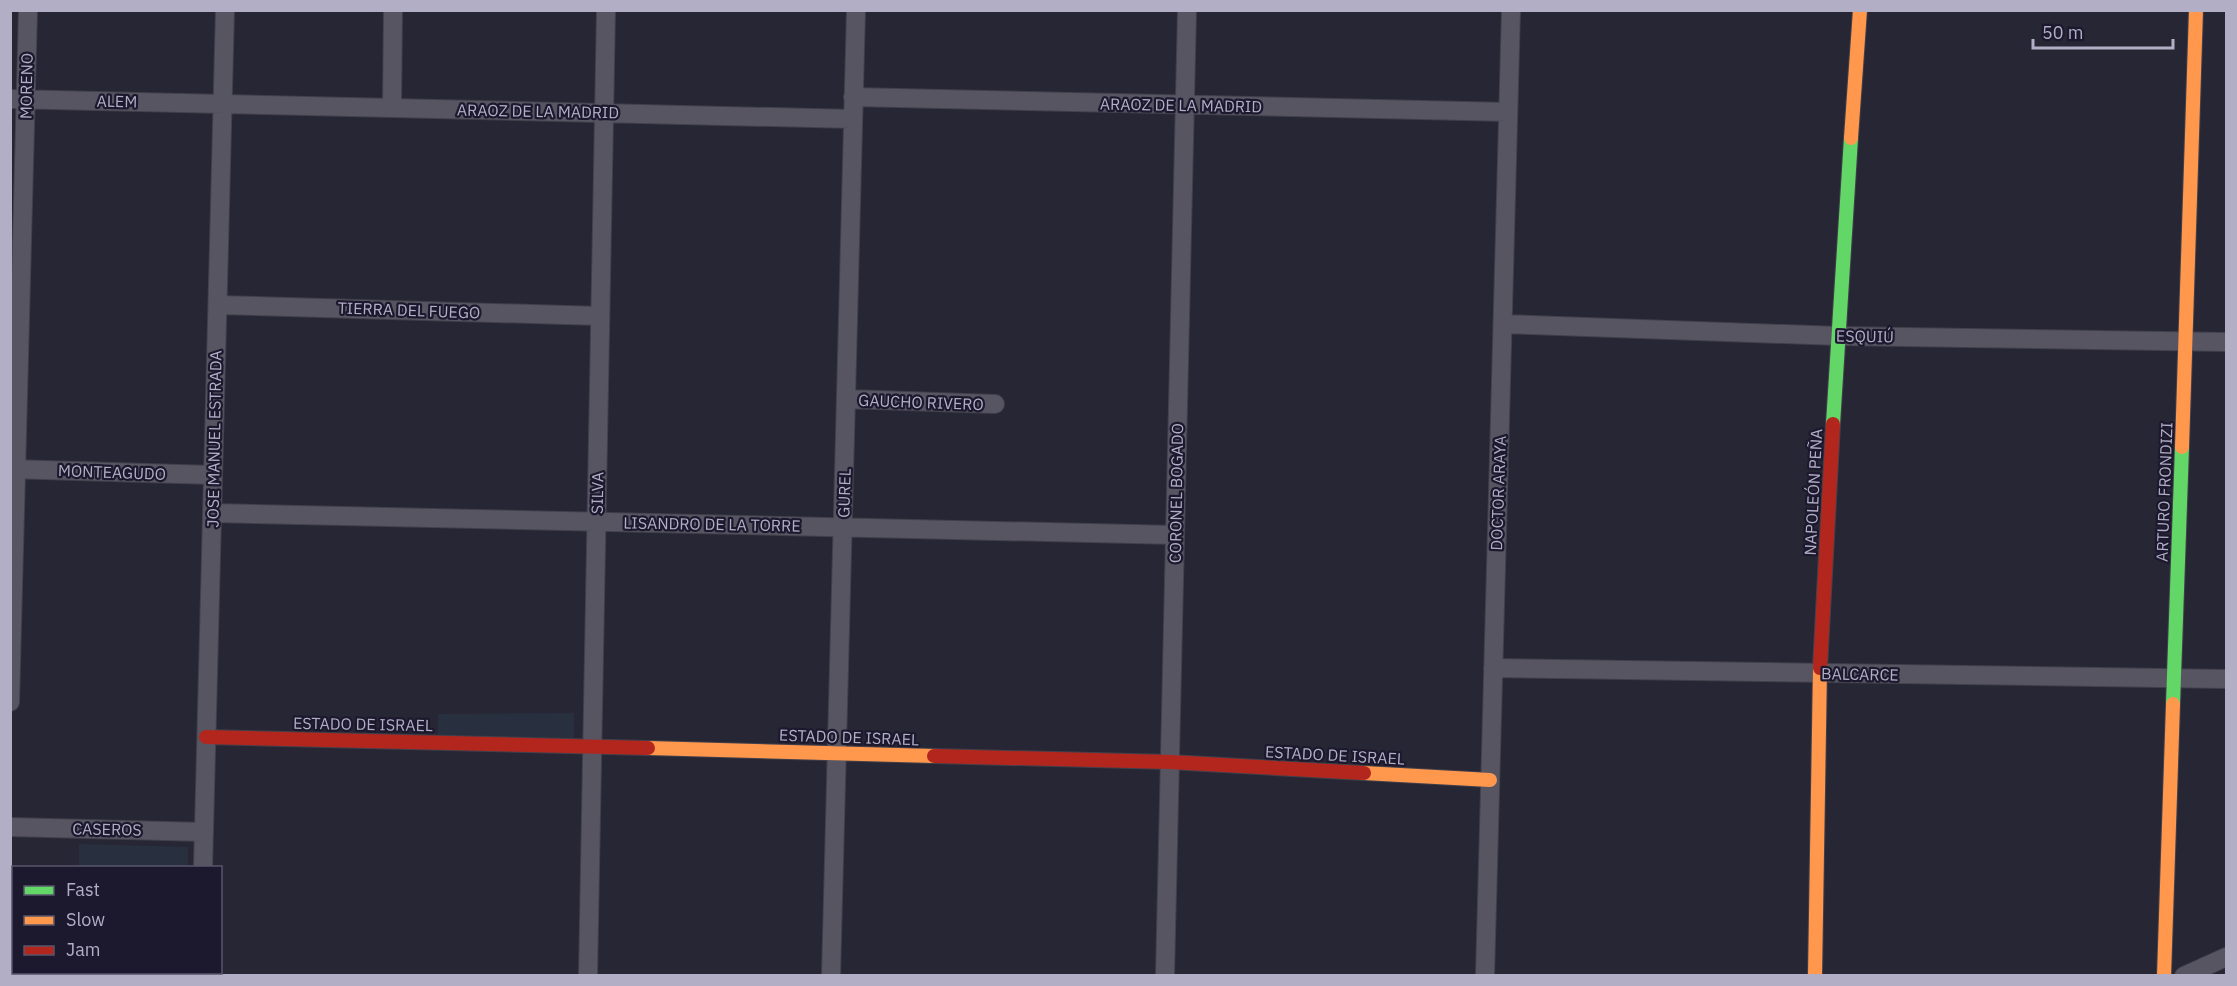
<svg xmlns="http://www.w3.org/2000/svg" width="2237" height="986" viewBox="0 0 2237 986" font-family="'IBM Plex Sans',sans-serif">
<rect width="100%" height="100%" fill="#272634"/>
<!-- green -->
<path fill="#283040" d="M574 713V738L438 737V714Z
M79 844 188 847V867H79Z"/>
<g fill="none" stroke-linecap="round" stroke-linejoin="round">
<defs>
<path id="street" d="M853 97 1508 112
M10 99 853 119
M392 107 393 10
M218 305 600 316
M1503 324 1838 336 2226 342
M847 399 995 404
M10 469 213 475
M212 513 1175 535
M1493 668 2226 679
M10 702 28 10
M10 827 204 832
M203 868 225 10
M200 976V972
M588 976 606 10
M831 976 856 10
M1165 976 1187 10
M1485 976 1511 10
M2184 976 2226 957"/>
<path id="fast" d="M1833 424 1851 138
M2173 704 2182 447"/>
<path id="slow" d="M1851 138 1860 10
M2182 447 2196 10
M648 748 934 756
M1364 773 1490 780
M1815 976 1820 668
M2164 976 2173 704"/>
<path id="jam" d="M1820 668 1833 424
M206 737 648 748
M934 756 1170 762 1364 773"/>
</defs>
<!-- street casing -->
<use href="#street" stroke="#41404b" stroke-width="20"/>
<!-- fast casing -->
<use href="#fast" stroke="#41404b" stroke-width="16"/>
<!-- slow casing -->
<use href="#slow" stroke="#41404b" stroke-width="16"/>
<!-- jam casing -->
<use href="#jam" stroke="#41404b" stroke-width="16"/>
<!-- street -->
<use href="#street" stroke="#575562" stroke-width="18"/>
<!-- fast -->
<use href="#fast" stroke="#63d668" stroke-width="14"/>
<!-- slow -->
<use href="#slow" stroke="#ff974d" stroke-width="14"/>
<!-- jam -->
<use href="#jam" stroke="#b3261e" stroke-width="14"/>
</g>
<g text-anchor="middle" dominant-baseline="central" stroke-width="4.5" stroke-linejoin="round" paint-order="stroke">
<!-- street labels -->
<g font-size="16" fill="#b2aec6" stroke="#1c192e">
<text transform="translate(26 86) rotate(-89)">MORENO</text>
<text transform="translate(117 101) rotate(1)">ALEM</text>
<text transform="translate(1181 105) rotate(1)">ARAOZ DE LA MADRID</text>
<text transform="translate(538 111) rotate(1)">ARAOZ DE LA MADRID</text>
<text transform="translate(409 310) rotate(2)">TIERRA DEL FUEGO</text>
<text transform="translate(1865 336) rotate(1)">ESQUIÚ</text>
<text transform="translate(921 402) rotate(2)">GAUCHO RIVERO</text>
<text transform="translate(214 439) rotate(-89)">JOSE MANUEL ESTRADA</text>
<text transform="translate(112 472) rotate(2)">MONTEAGUDO</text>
<text transform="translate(1813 492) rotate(-87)">NAPOLEÓN PEÑA</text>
<text transform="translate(2164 492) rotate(-88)">ARTURO FRONDIZI</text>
<text transform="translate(597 493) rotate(-89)">SILVA</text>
<text transform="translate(844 493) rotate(-88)">GUREL</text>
<text transform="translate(1176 493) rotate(-89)">CORONEL BOGADO</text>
<text transform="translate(1498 493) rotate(-88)">DOCTOR ARAYA</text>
<text transform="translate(712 524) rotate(1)">LISANDRO DE LA TORRE</text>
<text transform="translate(1860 674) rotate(1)">BALCARCE</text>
<text transform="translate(363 724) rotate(1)">ESTADO DE ISRAEL</text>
<text transform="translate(849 737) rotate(2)">ESTADO DE ISRAEL</text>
<text transform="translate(1335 755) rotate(3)">ESTADO DE ISRAEL</text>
<text transform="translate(107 829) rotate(1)">CASEROS</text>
</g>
</g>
<!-- border -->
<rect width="2237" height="986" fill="none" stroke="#b2aec6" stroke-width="24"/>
<!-- legend -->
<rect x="12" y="866" width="210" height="108" fill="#1c192e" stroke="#58556b" stroke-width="1.5"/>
<rect x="24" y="886" width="30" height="9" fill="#63d668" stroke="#58556b" stroke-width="1.5"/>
<text x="66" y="896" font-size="18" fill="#b2aec6">Fast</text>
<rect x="24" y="916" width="30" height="9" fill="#ff974d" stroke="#58556b" stroke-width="1.5"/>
<text x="66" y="926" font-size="18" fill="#b2aec6">Slow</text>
<rect x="24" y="946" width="30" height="9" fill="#b3261e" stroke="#58556b" stroke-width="1.5"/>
<text x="66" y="956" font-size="18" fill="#b2aec6">Jam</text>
<!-- scale -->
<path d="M2033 39v9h140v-9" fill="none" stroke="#b2aec6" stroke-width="3"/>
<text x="2042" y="39" font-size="18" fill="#b2aec6" stroke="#1c192e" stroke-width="4.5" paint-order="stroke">50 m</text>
</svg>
